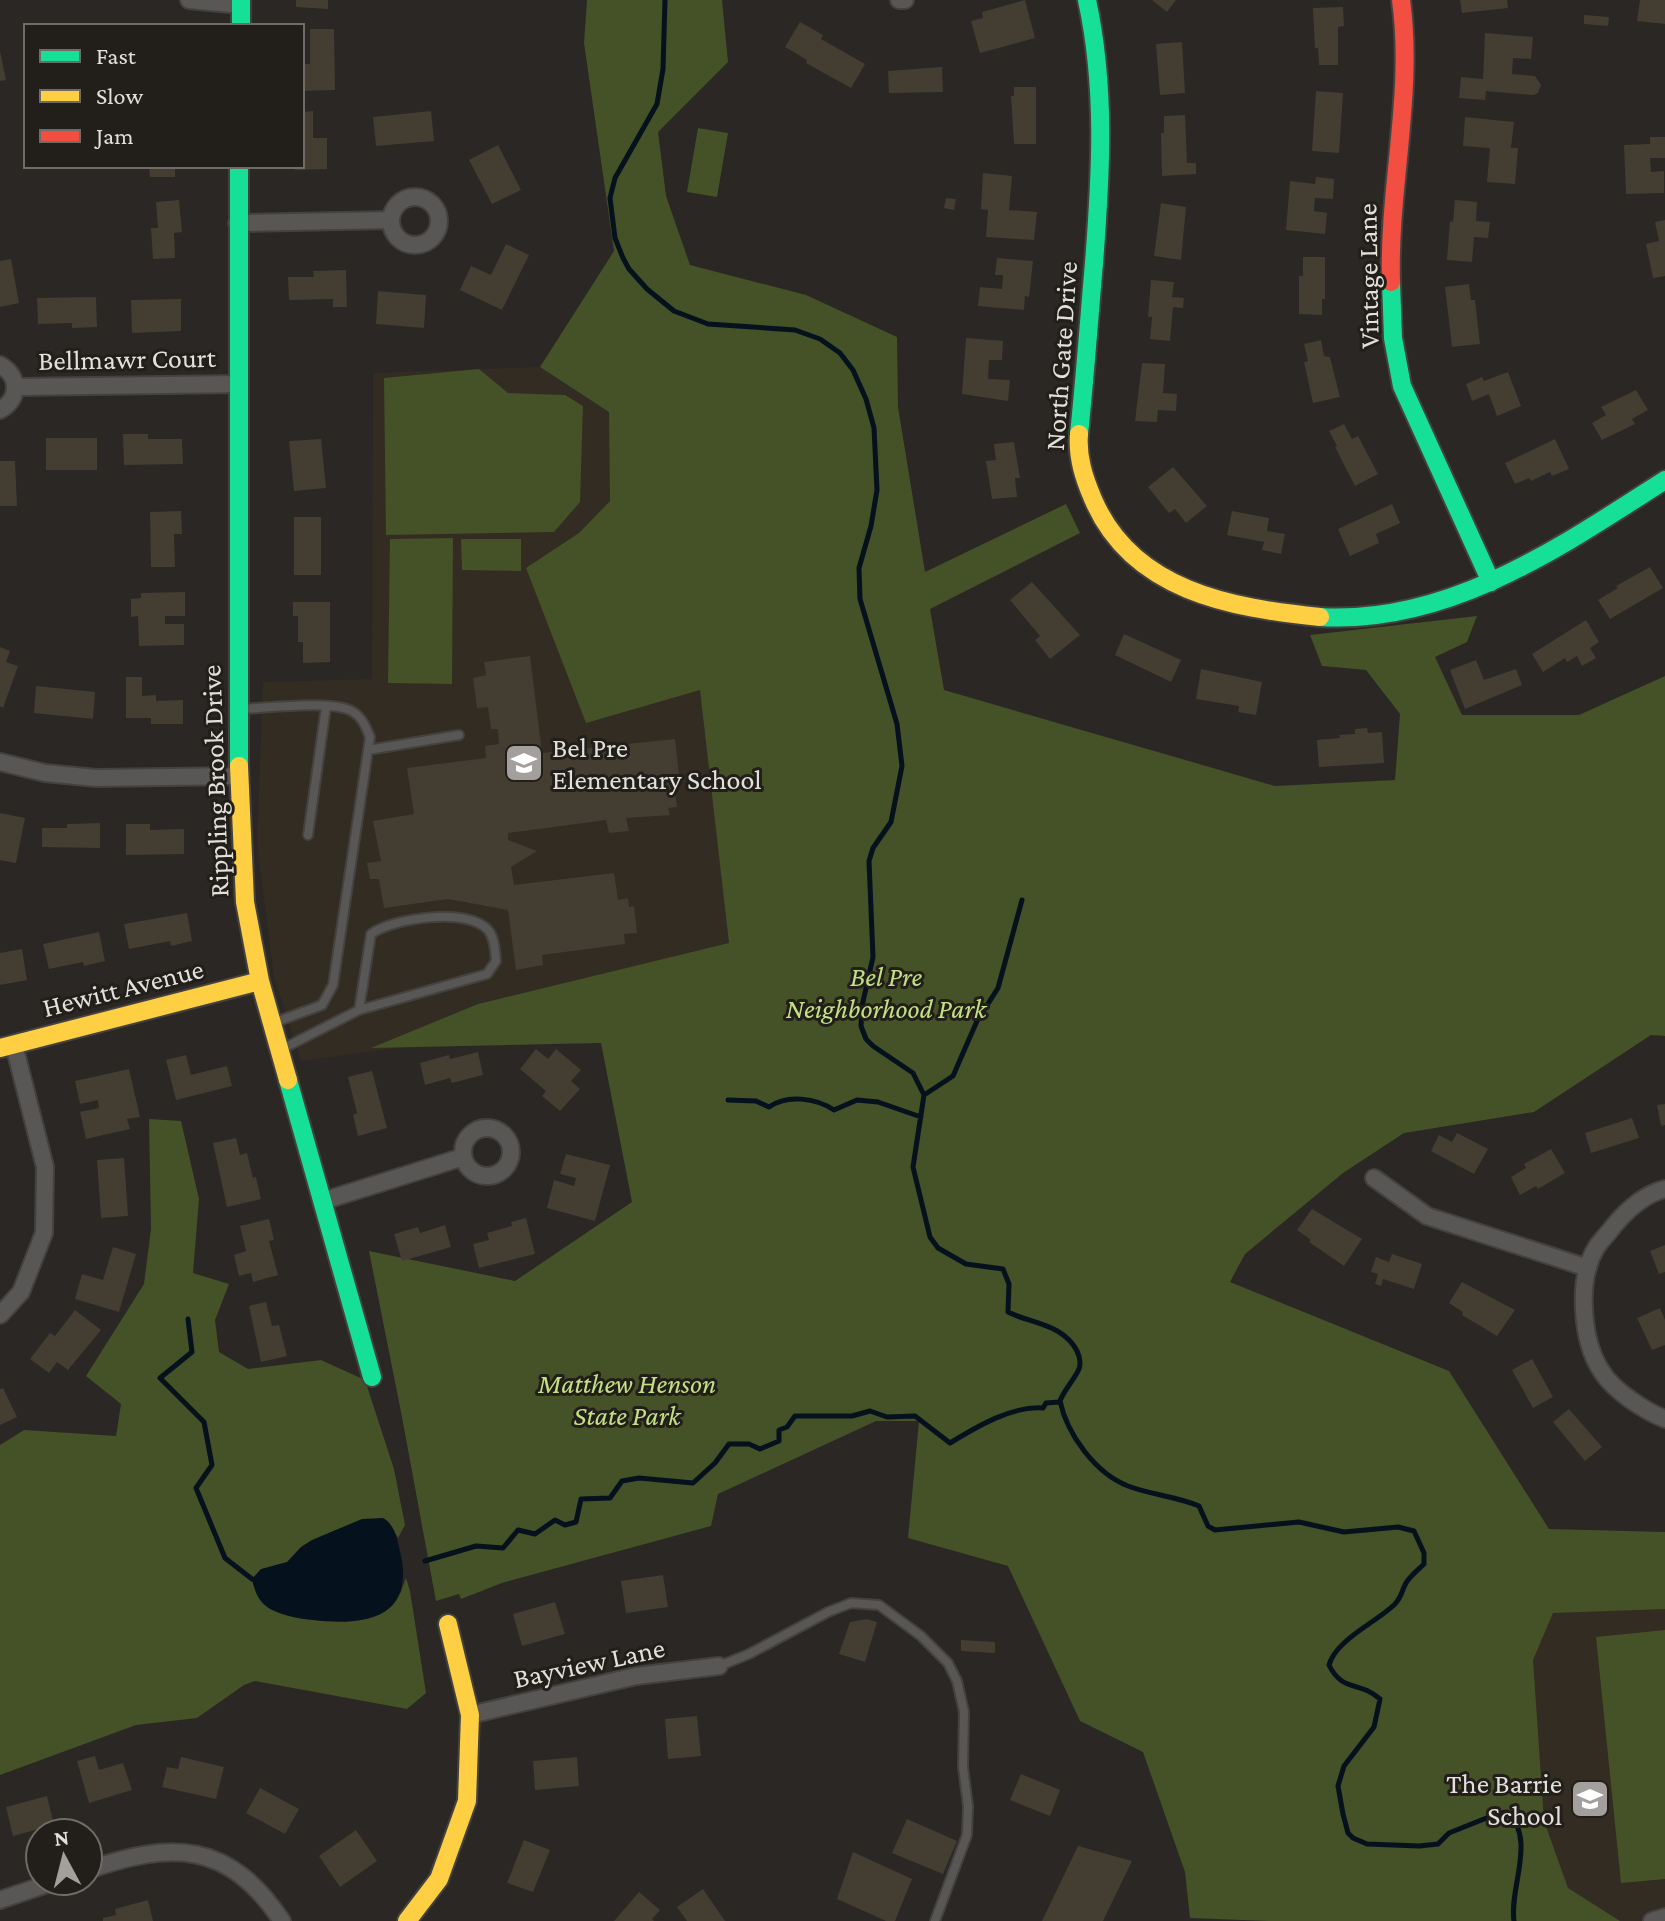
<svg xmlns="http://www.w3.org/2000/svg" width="1665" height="1921" viewBox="0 0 1665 1921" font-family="'Crimson Pro',serif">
<rect width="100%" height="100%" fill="#2a2724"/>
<!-- built -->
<path fill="#332c22" d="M540 367 610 382 805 654 742 1061 609 1019 301 1061 274 977 257 844 263 682 372 679 373 373Z
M1507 1566 1665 1567V1921H1564L1542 1887Z"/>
<!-- green -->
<path fill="#455127" d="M587 0H722L728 62 658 132 666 196 690 265 806 295 897 337 898 407 925 572 1066 504 1080 533 930 609 944 690 1275 786 1395 780 1400 714 1366 670 1322 666 1310 635 1477 616 1467 642 1435 657 1462 715H1579L1665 676V1036L1651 1035 1534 1112 1404 1133 1343 1173 1245 1254 1230 1282 1449 1371 1549 1529 1665 1532V1609L1553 1613 1533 1660 1544 1821 1568 1888 1620 1921H1269L1190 1918 1185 1872 1143 1752 1080 1721 1008 1566 908 1538 919 1421H876L718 1494 711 1526 502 1583 461 1599 459 1594 436 1601 401 1412 369 1251 515 1281 632 1202 601 1043 371 1048 478 1004 729 943 700 690 586 723 526 568 579 533 610 501 609 412 540 367 614 251 584 43Z
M698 128 728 133 717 197 687 192Z
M479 369 508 393 565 395 583 406 580 502 554 532 386 535 384 378Z
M453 538 452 684 388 683 390 539Z
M461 539H521V571L462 570Z
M149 1119 181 1121 199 1199 193 1273 229 1284 215 1320 219 1352 248 1369 321 1360 365 1380 394 1469 405 1525 398 1538 388 1521 400 1594 406 1578 410 1591 426 1693 407 1709 255 1681 244 1685 197 1718 136 1725 0 1775V1445L24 1430 116 1436 121 1404 86 1376 144 1284 151 1229Z
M1665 1630V1879L1621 1883 1596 1637Z"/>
<!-- water -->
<path fill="#05111d" d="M383 1518C396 1525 398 1543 401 1556 414 1619 363 1626 313 1620 300 1619 277 1615 266 1606 258 1600 254 1589 252 1579L261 1569 287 1562 301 1547 312 1540 362 1519Z"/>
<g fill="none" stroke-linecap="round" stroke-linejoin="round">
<!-- stream -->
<path stroke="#05111d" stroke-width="5" d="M665 0 663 69 657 104 615 178 610 198 615 238 623 258 629 269 647 289 674 311 708 324 795 330 820 339 840 353 853 370 866 399 874 428 877 490 871 526 859 568 860 599 897 724 902 766 891 822 873 848 869 861 873 957 862 1006 861 1026 866 1039 873 1046 913 1073 924 1095 913 1167 930 1237 938 1248 966 1264 1003 1269 1009 1284 1008 1312C1032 1324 1063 1324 1077 1351 1080 1357 1081 1363 1079 1369 1074 1380 1064 1390 1060 1401 1067 1434 1095 1473 1128 1486 1151 1495 1176 1496 1199 1506L1208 1526 1215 1530 1299 1522 1344 1532 1398 1527 1414 1531 1424 1553V1564C1418 1570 1410 1576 1406 1583 1401 1592 1402 1597 1394 1605 1375 1623 1336 1640 1329 1665 1343 1693 1358 1680 1380 1699L1374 1727 1344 1766 1338 1786 1343 1814 1348 1833 1353 1838 1367 1844 1419 1846 1438 1844 1449 1833 1494 1815 1507 1812C1537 1839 1509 1887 1514 1921
M924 1095 953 1076 977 1021 998 988 1022 900
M728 1100 756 1101 769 1107C787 1094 816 1098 834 1110L857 1100 878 1102 921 1117
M188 1319 192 1352 160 1378 204 1422 212 1465 196 1488 225 1558 252 1579
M425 1561 476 1546 503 1548 518 1530 535 1534 555 1520 565 1525 576 1522 581 1499 610 1498 622 1481 639 1478 693 1483 715 1463 729 1444H749L760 1449 779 1441V1430L787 1427 795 1416H852L870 1411 887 1417 915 1416 950 1443C978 1426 1011 1406 1043 1408L1046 1403 1059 1402"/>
</g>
<!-- building -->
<path fill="#443d32" d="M296 0H328V9L296 7Z
M1025 0 1035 38 980 53 971 21 983 18 982 12Z
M1152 0H1176L1167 12Z
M1460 0H1507L1508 8 1462 13Z
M1640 0H1665V24L1637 21Z
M1343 7 1344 26 1338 27V65H1319L1318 48H1315L1313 8Z
M1584 15 1609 17 1608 26 1584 24Z
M800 22 823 35 821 39 865 64 851 88 806 63 807 60 785 47Z
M310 29H334L335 90 302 91V64H310Z
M1485 33 1533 37 1531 59 1513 58 1512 74 1535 76 1541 85 1538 93 1533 95 1486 91 1485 100 1459 98 1461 77 1483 79Z
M1182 42 1185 93 1160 95 1156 44Z
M0 51 6 80 0 81Z
M942 67 943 92 889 93 888 71Z
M1014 87H1036V144H1014L1011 96H1014Z
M1316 91 1343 93 1339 153 1312 151Z
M313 111V138H327V169L295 170V166H302V112Z
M431 111 434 141 376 146 373 117Z
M1185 115 1187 163H1196V174L1162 176 1161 133H1164V116Z
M1465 117 1514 122 1511 148H1518L1515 184 1487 182 1490 148 1463 146Z
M1650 137H1665V158H1650L1651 172 1664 171V193L1626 194 1624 145 1650 144Z
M498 145 521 190 492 204 469 160Z
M149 166H175V177H150Z
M983 173 1012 176 1009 210 1037 212 1034 240 986 237 988 210 981 209Z
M1316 177 1334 179 1333 199 1315 198 1314 211 1327 213 1325 234 1286 230 1290 181 1315 184Z
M946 198 956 199 954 210 944 208Z
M179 200 182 232 174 233 175 258 153 259 151 228H158L156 202Z
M1455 200 1477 202 1476 221 1490 222 1488 238 1474 237 1472 262 1447 260 1450 221 1453 222Z
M1161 203 1186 207 1181 260 1154 256Z
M1665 220V276L1653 278 1646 244 1659 241 1655 222Z
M506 244 529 255 502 310 460 290 471 266 491 275Z
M1303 257H1325V299H1322V315L1299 314V276H1303Z
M997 258 1033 261 1029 297 1025 296 1024 310 978 306 980 287 1002 289 1003 275H995Z
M11 259 19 303 0 307V261Z
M346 270 347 307H333V299L289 300 288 277H314L313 271Z
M1151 280 1174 282 1172 297 1184 298 1183 308 1173 307 1170 341 1150 339 1152 317H1148Z
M1469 284 1471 300H1475L1480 344 1452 347 1445 287Z
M378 291 426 295 424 328 376 324Z
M96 297 97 327 72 328V323L38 324 37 298Z
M181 299V331L132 333 131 300Z
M966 338 1003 341 1002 360H989L988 379 1010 380 1008 401 962 394Z
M1321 340 1324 356 1330 357 1340 397 1313 403 1304 362 1308 361 1304 344Z
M1142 363 1165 364 1163 393 1177 394 1176 411 1158 410 1157 422 1135 421Z
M1508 372 1521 406 1497 416 1489 394 1472 401 1466 384 1482 377 1484 381Z
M1636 390 1648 410 1632 419 1635 424 1602 440 1592 423 1606 415 1601 407Z
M1344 424 1352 439 1358 436 1378 474 1355 486 1335 447 1337 446 1329 431Z
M123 434H148V439H182L183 464 124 465Z
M46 438H97V470H46Z
M321 439 326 488 294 491 289 441Z
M1555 439 1569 469 1552 476 1550 472 1531 481 1529 478 1515 484 1505 463Z
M1014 442 1020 478H1015L1017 497 992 499 986 461 996 460 994 444Z
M0 461H15L17 506H0Z
M1173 467 1207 506 1186 523 1175 509 1169 513 1148 487Z
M1392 504 1400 523 1376 534 1379 543 1350 556 1338 529Z
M181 511 182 534H174L175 567H151L150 512Z
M1232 511 1269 518 1267 531 1285 534 1281 554 1262 550 1264 542 1227 535Z
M294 517H321V575H294Z
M1650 567 1663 588 1610 619 1598 600 1618 588 1616 586Z
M1032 582 1080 635 1050 659 1035 640 1040 636 1010 600Z
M185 592V616H165V624H184V645L139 646 138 616 131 617V599L141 598V593Z
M293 602H330V662L303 663V642H298V616H293Z
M1586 620 1599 642 1590 648 1596 658 1582 666 1577 656 1567 662 1565 658 1543 672 1532 654Z
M1124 634 1181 660 1171 682 1115 655Z
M0 647 10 651 6 662 18 666 3 708 0 706Z
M530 656 542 753 675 739 680 784 674 785 677 807 668 808 670 815 626 818 629 831 609 833 606 820 508 833V840L537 851 511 867 514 885 614 873 618 900 628 898 629 907 634 906 637 933 624 934 625 944 542 955 543 965 516 970 508 910 448 899 384 908 379 879H370L367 863 381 861 373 821 414 814 407 768 486 758 485 746 499 744 498 729H491L488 707 477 708 473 678 486 675 484 662Z
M1476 660 1484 680 1516 669 1522 685 1465 709 1450 670Z
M1201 669 1262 682 1256 715 1238 712 1239 706 1196 699Z
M126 677H142V696L156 695V701L183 700V724H151V718H126Z
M36 686 95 692 93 719 34 713Z
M1367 728 1368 733 1382 732 1384 763 1319 767 1317 740 1340 738 1339 735 1355 734V729Z
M0 813 25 818 16 863 0 860Z
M100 823V848L42 847V828H67V824Z
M126 824H150V830L184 829V854L126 855Z
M187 913 192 941 171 946 170 941 129 949 124 924Z
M99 932 105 961 84 966 83 962 49 969 43 944Z
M22 949 27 980 0 985V953Z
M536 1049 548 1059 556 1049 581 1070 571 1081 580 1089 560 1111 542 1096 546 1091 520 1069Z
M478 1052 483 1075 452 1083 450 1078 425 1085 420 1063 449 1055 450 1059Z
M186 1055 191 1075 227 1066 232 1086 176 1100 166 1060Z
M129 1069 140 1117 127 1119 130 1129 86 1139 80 1112 99 1108 98 1100 80 1104 75 1081Z
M372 1071 387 1128 358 1136 353 1115 357 1113 348 1077Z
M1665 1104V1125L1661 1126 1657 1105Z
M1632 1118 1639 1138 1591 1153 1585 1133Z
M1457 1133 1488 1149 1474 1174 1431 1151 1439 1135 1452 1142Z
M236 1138 240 1155 247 1153 253 1178 256 1177 261 1199 227 1207 213 1143Z
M1551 1149 1565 1173 1538 1189 1536 1186 1520 1195 1511 1177 1526 1168 1524 1164Z
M566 1154 610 1165 595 1221 547 1208 554 1180 574 1186 576 1178 560 1174Z
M124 1158 128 1216 101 1218 97 1160Z
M1312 1209 1362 1239 1344 1266 1309 1242 1311 1240 1297 1230Z
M526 1218 535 1254 479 1268 473 1244 489 1240 487 1233 512 1226 511 1222Z
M269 1219 274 1240 269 1241 278 1275 253 1282 251 1273 239 1276 234 1255 246 1251 240 1226Z
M445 1225 451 1247 402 1261 394 1234 418 1227 420 1233Z
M1665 1245V1272L1659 1274 1650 1251Z
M113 1247 136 1254 119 1312 75 1299 82 1274 103 1280Z
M1392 1254 1422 1264 1414 1289 1383 1279 1381 1286 1375 1284 1378 1274 1371 1272 1376 1257 1389 1262Z
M1462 1282 1515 1310 1497 1336 1462 1315 1463 1312 1449 1303Z
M266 1302 272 1326 279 1325 287 1356 261 1362 249 1306Z
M1660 1308 1665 1320V1345L1652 1350 1637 1318Z
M75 1310 101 1330 68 1370 57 1362 49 1373 30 1359 50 1333 55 1336Z
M1532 1359 1553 1397 1533 1408 1512 1370Z
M3 1388 17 1417 0 1425V1389Z
M1569 1409 1602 1447 1585 1461 1553 1422Z
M663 1575 668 1607 626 1613 621 1581Z
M555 1602 565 1634 522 1646 513 1614Z
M867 1619 877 1622 865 1662 839 1654 850 1622Z
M961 1640 995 1642V1653L961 1651Z
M697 1716 701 1756 668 1759 665 1719Z
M95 1756 99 1770 123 1763 132 1790 89 1803 77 1761Z
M181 1757 224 1767 216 1799 162 1787 167 1767 178 1769Z
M577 1757 579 1786 535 1790 533 1761Z
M1021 1774 1060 1790 1050 1816 1010 1800Z
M260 1788 299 1809 285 1834 246 1813Z
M47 1796 54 1825 13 1836 6 1807Z
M907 1819 957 1841 943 1874 892 1853Z
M356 1830 377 1861 340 1887 319 1856Z
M524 1840 550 1850 533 1892 507 1883Z
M1078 1846 1132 1861 1103 1921H1042Z
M853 1852 912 1879 895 1921H886L837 1899Z
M703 1889 725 1921H687L677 1907Z
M639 1892 660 1910 652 1919 654 1921H614Z
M148 1900 153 1921H103V1918L116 1915 115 1909Z"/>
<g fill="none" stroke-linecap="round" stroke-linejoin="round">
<defs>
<path id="lane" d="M241 709C268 708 323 701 347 709 361 714 365 725 370 737L333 985 322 1005 273 1023
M368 750 459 735
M308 835 326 707
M280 1050 359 1010 487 974 496 961C495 951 495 938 488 930 468 907 393 918 371 934L359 1010
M719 1666 749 1654 828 1612 851 1603 879 1605 921 1636 948 1663 957 1681 964 1712 963 1767 968 1806 967 1835 935 1921"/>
<path id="street" d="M189 0 241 5
M899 0H905
M391 221a24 24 0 1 1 48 0a24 24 0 1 1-48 0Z
M237 223 390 220
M0 365C20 376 20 399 0 410
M16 387 239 384
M0 762 45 773 96 778 239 776
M463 1152a24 24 0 1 1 48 0a24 24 0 1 1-48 0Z
M1374 1178 1427 1216 1588 1268
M1665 1189C1644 1194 1625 1212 1612 1228 1607 1235 1600 1241 1596 1248 1577 1279 1581 1341 1602 1372 1614 1391 1645 1411 1665 1419
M323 1201 463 1157
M0 1315 21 1292 44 1233 45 1167 14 1045
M470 1715 636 1676 719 1666
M88 1870C173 1841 228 1841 282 1921
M0 1900 56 1881
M1652 1921 1665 1917"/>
<path id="fast" d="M241 0V26
M239 166V766
M1391 282 1393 338 1402 386 1491 582
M1079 434C1085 377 1089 320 1094 263 1101 173 1106 88 1087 0
M1320 617C1449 625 1562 546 1665 480
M288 1080 372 1377"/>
<path id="slow" d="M1079 434C1077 457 1084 478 1093 499 1132 591 1231 608 1320 617
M239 766 245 902 260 981 288 1080
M0 1048 260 981
M407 1921 439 1879 467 1801 470 1715 448 1624"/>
<path id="jam" d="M1391 282C1388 188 1414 94 1401 0"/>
</defs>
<!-- lane casing -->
<use href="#lane" stroke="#44423f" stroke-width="12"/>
<!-- street casing -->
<use href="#street" stroke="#44423f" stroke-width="20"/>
<!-- fast casing -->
<use href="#fast" stroke="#44423f" stroke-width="22"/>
<!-- slow casing -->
<use href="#slow" stroke="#44423f" stroke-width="22"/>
<!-- jam casing -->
<use href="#jam" stroke="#44423f" stroke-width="22"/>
<!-- lane -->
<use href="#lane" stroke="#585755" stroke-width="8"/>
<!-- street -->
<use href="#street" stroke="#585755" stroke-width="16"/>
<!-- fast -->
<use href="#fast" stroke="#16e098" stroke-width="18"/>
<!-- slow -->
<use href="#slow" stroke="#ffcf43" stroke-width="18"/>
<!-- jam -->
<use href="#jam" stroke="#f24e42" stroke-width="18"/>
</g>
<!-- icons -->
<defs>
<symbol id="school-square" viewBox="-11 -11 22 22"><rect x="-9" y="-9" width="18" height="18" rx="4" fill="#a29f9c" stroke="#221e19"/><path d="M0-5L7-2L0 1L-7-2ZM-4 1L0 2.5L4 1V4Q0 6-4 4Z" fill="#fff"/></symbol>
</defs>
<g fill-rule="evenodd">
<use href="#school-square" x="502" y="741" width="44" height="44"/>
<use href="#school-square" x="1568" y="1777" width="44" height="44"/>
</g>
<g text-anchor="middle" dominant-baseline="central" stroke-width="6" stroke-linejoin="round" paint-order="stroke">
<!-- street labels -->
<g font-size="28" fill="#e3e0dc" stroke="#221e19">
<text transform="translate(1368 276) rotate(-91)">Vintage Lane</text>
<text transform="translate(1061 356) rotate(-86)">North Gate Drive</text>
<text transform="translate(127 359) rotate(-1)">Bellmawr Court</text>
<text transform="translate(215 781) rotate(-92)">Rippling Brook Drive</text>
<text transform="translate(123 988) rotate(-14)">Hewitt Avenue</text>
<text transform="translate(589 1663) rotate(-12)">Bayview Lane</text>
</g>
<!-- poi labels -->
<g font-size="28" fill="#e3e0dc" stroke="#221e19" text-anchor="start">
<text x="552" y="747">Bel Pre<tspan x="552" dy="32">Elementary School</tspan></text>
<text x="1562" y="1783" text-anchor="end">The Barrie<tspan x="1562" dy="32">School</tspan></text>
</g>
<!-- park labels -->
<g font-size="28" font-style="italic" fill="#c3e183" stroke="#221e19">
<text x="886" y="976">Bel Pre<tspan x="886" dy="32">Neighborhood Park</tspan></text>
<text x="627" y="1383">Matthew Henson<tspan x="627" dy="32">State Park</tspan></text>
</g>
</g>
<!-- legend -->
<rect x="24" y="24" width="280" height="144" fill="#221e19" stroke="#6f6c67" stroke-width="2"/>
<rect x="40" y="50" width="40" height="12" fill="#16e098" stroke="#6f6c67" stroke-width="2"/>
<text x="96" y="64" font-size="24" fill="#e3e0dc">Fast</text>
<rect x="40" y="90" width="40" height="12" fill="#ffcf43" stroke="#6f6c67" stroke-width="2"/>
<text x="96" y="104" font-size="24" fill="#e3e0dc">Slow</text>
<rect x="40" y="130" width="40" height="12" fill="#f24e42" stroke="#6f6c67" stroke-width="2"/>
<text x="96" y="144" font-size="24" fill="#e3e0dc">Jam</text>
<!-- north arrow -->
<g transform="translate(64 1857) rotate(353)"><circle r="38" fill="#221e19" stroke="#6f6c67" stroke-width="2"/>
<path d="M0-6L14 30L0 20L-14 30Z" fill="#a29f9c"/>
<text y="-12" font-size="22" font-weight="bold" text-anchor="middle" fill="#e3e0dc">N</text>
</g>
</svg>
